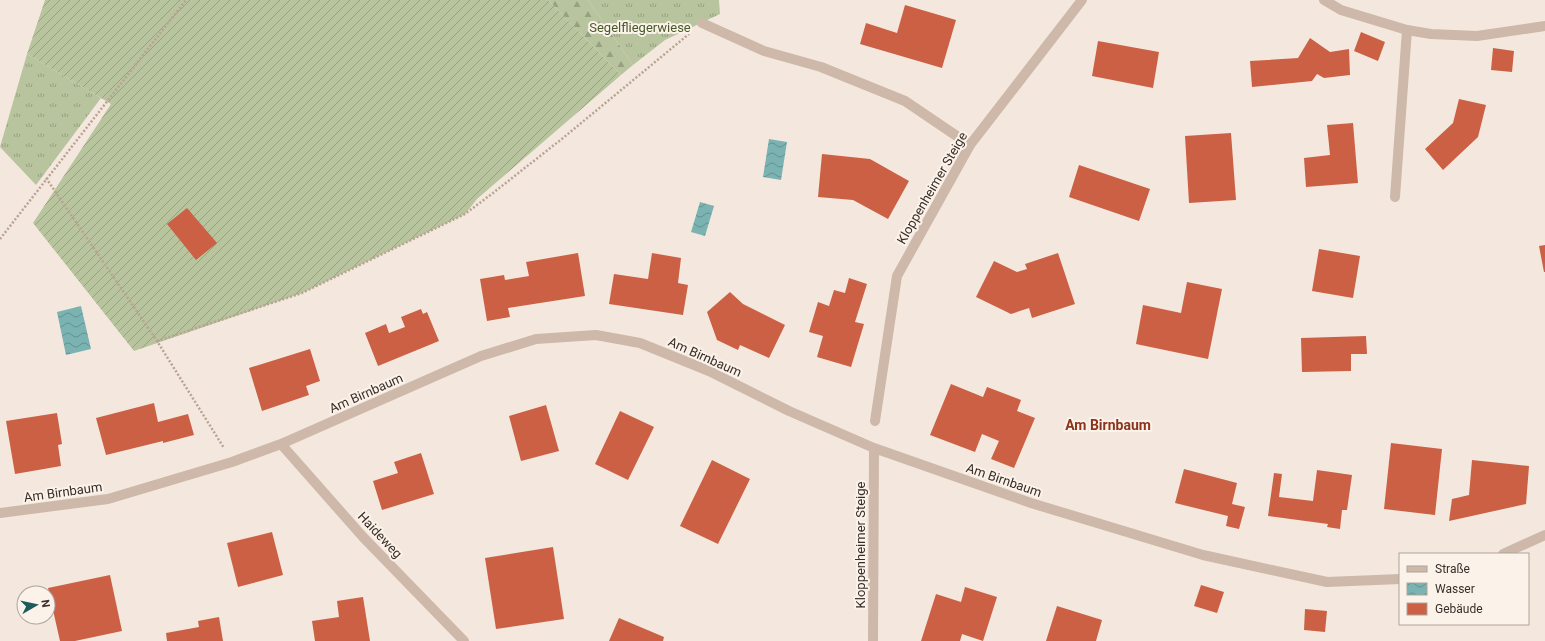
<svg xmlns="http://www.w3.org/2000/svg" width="1545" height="641" viewBox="0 0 1545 641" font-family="Roboto,sans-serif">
<defs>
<pattern id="grass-tufts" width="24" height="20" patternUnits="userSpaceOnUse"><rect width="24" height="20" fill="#b8c49d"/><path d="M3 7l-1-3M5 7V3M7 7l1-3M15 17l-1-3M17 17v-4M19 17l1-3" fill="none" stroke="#97a080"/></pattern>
<pattern id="forest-firs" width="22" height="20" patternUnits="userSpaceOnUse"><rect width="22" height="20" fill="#b8c49d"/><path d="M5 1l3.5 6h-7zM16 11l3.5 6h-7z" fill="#97a080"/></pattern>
<pattern id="garden-furrows" width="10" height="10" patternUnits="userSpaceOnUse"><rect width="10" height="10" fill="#b8c49d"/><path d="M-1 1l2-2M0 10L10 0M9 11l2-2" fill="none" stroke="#97a080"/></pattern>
<pattern id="water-waves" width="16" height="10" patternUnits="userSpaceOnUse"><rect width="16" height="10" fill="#7bb2b2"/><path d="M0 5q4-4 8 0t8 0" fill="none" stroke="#669191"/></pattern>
</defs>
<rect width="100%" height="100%" fill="#f4e8de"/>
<!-- grass -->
<path fill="url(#grass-tufts)" d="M588 0H719L720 14 665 40 633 65Z
M27 54 101 98 36 185 0 147Z"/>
<!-- forest -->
<path fill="url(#forest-firs)" d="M548 0H588L633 65 621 75Z"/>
<!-- garden -->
<path fill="url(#garden-furrows)" d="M45 0H548L621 75 477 199 465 214 302 293 134 351 33 223 111 104 27 54Z"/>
<!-- water -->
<path fill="url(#water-waves)" d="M769 139 787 142 781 180 763 177Z
M700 202 714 206 705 236 691 232Z
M81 306 91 349 66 355 57 312Z"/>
<!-- building -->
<path fill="#cb6044" d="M905 5 956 20 942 68 860 44 866 23 897 33Z
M1361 32 1385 42 1378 61 1354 51Z
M1310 38 1330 52 1349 49 1350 75 1324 78 1317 74 1312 81 1252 87 1250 61 1298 58Z
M1098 41 1159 52 1153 88 1092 76Z
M1493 48 1514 51 1512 72 1491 70Z
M1459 99 1486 105 1478 137 1443 170 1425 149 1453 123Z
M1353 123 1358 183 1306 187 1304 158 1330 155 1327 125Z
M1231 133 1236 200 1189 203 1185 136Z
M822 154 870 159 909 181 888 219 853 200 818 197Z
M1079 165 1150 189 1139 221 1069 197Z
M187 208 217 243 196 260 167 224Z
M1545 245V272H1544L1539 246Z
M1319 249 1360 256 1353 298 1312 291Z
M578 253 585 296 508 308 510 317 487 321 480 279 504 275 505 280 529 276 526 262Z
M652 253 681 258 678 283 688 285 683 315 609 304 614 274 648 279Z
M1058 253 1075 304 1032 318 1029 308 1011 314 976 297 994 261 1017 272 1027 269 1025 264Z
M849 278 867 284 855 322 864 324 851 367 817 357 823 336 809 332 818 302 829 306 834 290 845 293Z
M1187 282 1222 289 1208 359 1136 344 1143 305 1181 313Z
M730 292 743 304 785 325 769 358 740 345 738 350 717 340 707 312Z
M421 309 423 314 427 312 439 341 378 366 365 333 386 324 389 333 405 327 401 317Z
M1366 336 1367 354H1351V371L1302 372 1301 338Z
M310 349 320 381 306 386 309 395 262 411 249 368Z
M951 384 983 397 987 387 1021 400 1017 411 1035 418 1014 468 991 459 999 441 982 434 975 452 930 435Z
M154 403 158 422 188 414 194 435 163 443V441L106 455 96 418Z
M546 405 559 451 521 461 509 416Z
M620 411 654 427 628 480 595 464Z
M57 413 62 444 58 445 61 466 15 474 6 421Z
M1391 443 1442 449 1435 515 1384 509Z
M421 453 434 494 382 510 373 481 398 473 394 462Z
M712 460 750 479 718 544 680 526Z
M1472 460 1529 466 1526 504 1449 521 1452 499 1469 495Z
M1184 469 1237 483 1232 504 1245 507 1239 529 1226 526 1228 516 1175 503Z
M1317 470 1352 475 1347 510H1342L1340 529 1327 527 1328 524 1268 516 1274 473 1282 474 1279 497 1313 501Z
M272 532 283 575 238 587 227 543Z
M553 547 564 619 496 629 485 558Z
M110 575 122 631 75 641H60L48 588Z
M1201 585 1224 592 1217 613 1194 606Z
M965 587 997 597 983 641 962 634 960 641H921L936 594 961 602Z
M363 597 370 641H315L312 621 339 617 337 601Z
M1057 606 1102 620 1096 641H1046Z
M1305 609 1327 611 1325 632 1304 630Z
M219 617 223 641H167L166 633 199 627 198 621Z
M619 618 664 637 663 641H609Z"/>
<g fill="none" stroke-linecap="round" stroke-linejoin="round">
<!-- path -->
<path stroke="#b9a293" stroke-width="2.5" stroke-dasharray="2 2" stroke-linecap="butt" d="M46 178 157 341 224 448
M0 239 186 0
M157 341 302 293 465 214 493 193 563 138 689 34"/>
<!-- lane -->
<path stroke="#cdb8a9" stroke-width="10" d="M702 23 764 51 821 67 905 101 970 145
M1395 197 1407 30"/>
<!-- street -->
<path stroke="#cdb8a9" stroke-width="10" d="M1324 0 1341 10 1407 30 1431 34 1477 36 1545 26
M875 421 897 276 970 145 1082 0
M281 444 363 537 464 641
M0 513 108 499 232 462 281 444 481 356 536 339 596 335 640 343 709 371 789 411 874 448 1031 503 1203 555 1327 582 1400 579
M1503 554 1545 535
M873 641 874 448"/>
</g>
<g text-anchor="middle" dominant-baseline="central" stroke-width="4" stroke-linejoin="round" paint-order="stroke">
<!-- park labels -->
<g font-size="13" fill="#4a592b" stroke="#fbf3ea">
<text x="640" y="27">Segelfliegerwiese</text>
</g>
<!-- street labels -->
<g font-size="13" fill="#392d29" stroke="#fbf3ea">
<text transform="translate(932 188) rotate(-60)">Kloppenheimer Steige</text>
<text transform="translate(705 357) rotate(24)">Am Birnbaum</text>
<text transform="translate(366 393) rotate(-24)">Am Birnbaum</text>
<text transform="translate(1004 480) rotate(19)">Am Birnbaum</text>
<text transform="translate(63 492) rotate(-8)">Am Birnbaum</text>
<text transform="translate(380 535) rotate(47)">Haideweg</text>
<text transform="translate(860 545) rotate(-90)">Kloppenheimer Steige</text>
</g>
<!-- neighbourhood labels -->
<g font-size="14" font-weight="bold" fill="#8c341e" stroke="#fbf3ea">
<text x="1108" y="425">Am Birnbaum</text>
</g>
</g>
<!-- legend -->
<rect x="1399" y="553" width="130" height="72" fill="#fbf3ea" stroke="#ada49d"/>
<rect x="1407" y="566" width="20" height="6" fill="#cdb8a9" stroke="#ada49d"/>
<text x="1435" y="573" font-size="12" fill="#392d29">Straße</text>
<rect x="1407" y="583" width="20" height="12" fill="url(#water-waves)" stroke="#ada49d"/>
<text x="1435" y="593" font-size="12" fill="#392d29">Wasser</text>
<rect x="1407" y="603" width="20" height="12" fill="#cb6044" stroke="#ada49d"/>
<text x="1435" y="613" font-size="12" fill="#392d29">Gebäude</text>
<!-- north arrow -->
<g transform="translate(36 605) rotate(81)"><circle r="19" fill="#fbf3ea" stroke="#ada49d"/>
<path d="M0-3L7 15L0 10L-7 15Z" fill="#1c5b5d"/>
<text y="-6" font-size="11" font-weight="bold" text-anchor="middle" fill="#392d29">N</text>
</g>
</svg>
